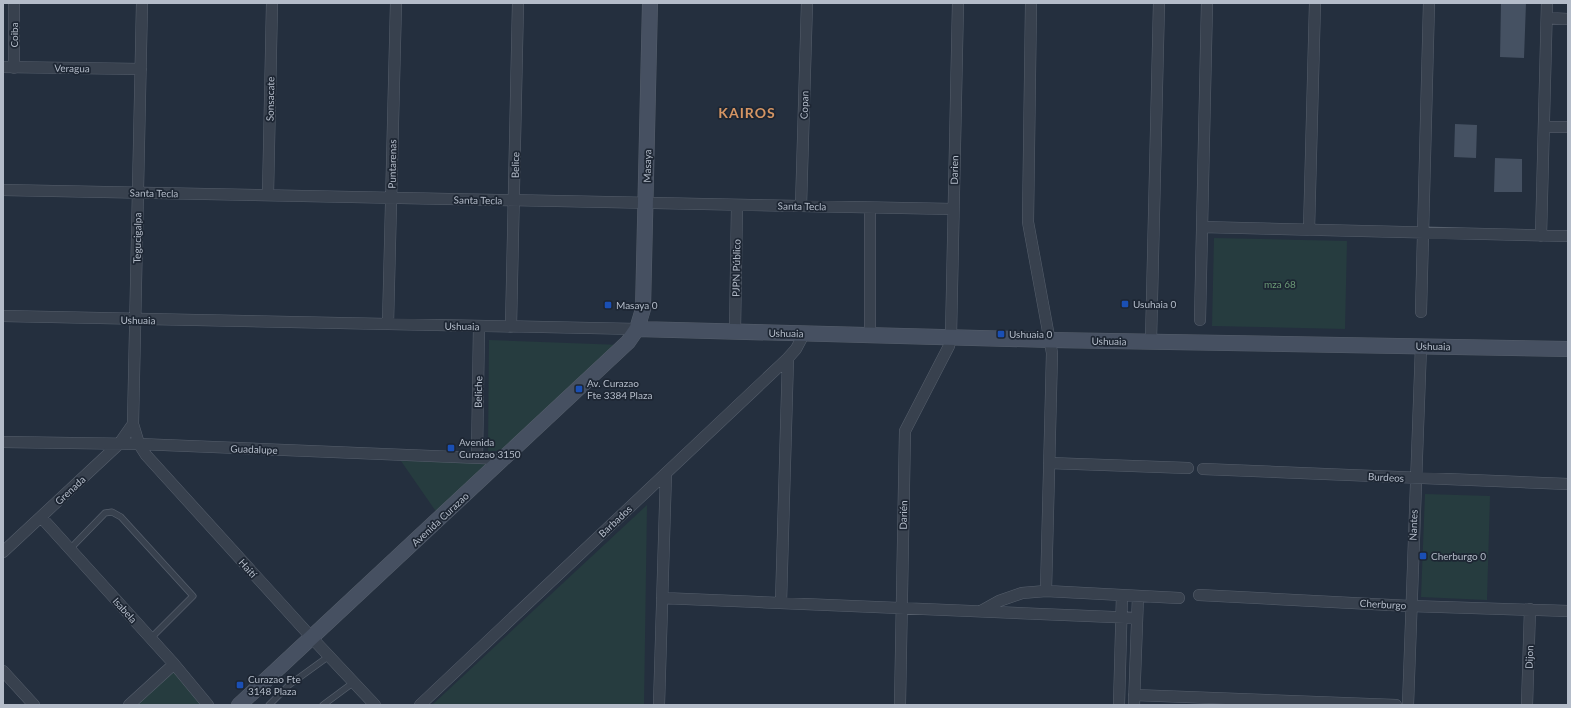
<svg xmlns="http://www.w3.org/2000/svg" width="1571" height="708" viewBox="0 0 1571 708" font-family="Lato,sans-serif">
<rect width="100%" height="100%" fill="#242f3e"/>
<!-- green -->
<path fill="#263c3f" d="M1214 238 1347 241 1345 329 1212 326Z
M489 340 622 345 501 451H488Z
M401 461 490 462 437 513Z
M1425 494 1490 496 1487 600 1421 597Z
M647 505 644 705H432Z
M174 670 205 705H134Z"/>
<!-- building -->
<path fill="#455162" d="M1501 3H1526L1524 58 1500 57Z
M1455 124 1477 125 1476 158 1454 157Z
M1495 158 1522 159V192H1494Z"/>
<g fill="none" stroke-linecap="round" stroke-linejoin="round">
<defs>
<path id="lane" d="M70 549 105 513 112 512 121 517 193 596 151 638
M269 705 289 685 329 656
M323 705 354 682"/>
<path id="street" d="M142 3 133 424 139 444 146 455 312 638 375 705
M1031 3 1028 222 1052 353 1046 591
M1547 18 1568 19
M3 67 141 69
M14 68V3
M1544 127H1568
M3 190 953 209
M268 195 272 3
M801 206 807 3
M1202 227 1568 236
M1309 230 1315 3
M1541 236 1547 3
M1421 312 1429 3
M3 316 637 329
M1200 320 1207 3
M388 324 396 3
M511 327 518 3
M735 332 737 205
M870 334V208
M1151 341 1159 3
M3 442 139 444 504 459
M477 457 479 326
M1049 463 1188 468
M1203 469 1568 484
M41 517 174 664 208 705
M3 552 119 444 133 424
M1199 595 1410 606 1568 611
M662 598 1137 618
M781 603 788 358
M981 611 999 601 1022 593 1046 591 1179 598
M3 671 34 705
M1134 695 1396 705
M129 705 174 664
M420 705 788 358 796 349 804 334
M659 705 666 473
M900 705 905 431 949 346 951 336 958 3
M1119 705 1122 595
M1134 705 1138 596
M1408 705 1421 346
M1527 705 1530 609"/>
<path id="secondary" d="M637 329 1051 340 1568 349
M239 705 628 342 637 329 643 309 650 3"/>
</defs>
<!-- lane casing -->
<use href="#lane" stroke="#565f6c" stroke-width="7"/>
<!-- street casing -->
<use href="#street" stroke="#565f6c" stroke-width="12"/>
<!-- secondary casing -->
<use href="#secondary" stroke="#565f6c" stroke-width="16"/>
<!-- lane -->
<use href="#lane" stroke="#38414e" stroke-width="5.5"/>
<!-- street -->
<use href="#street" stroke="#38414e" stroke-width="11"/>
<!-- secondary -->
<use href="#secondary" stroke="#465061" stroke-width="15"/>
</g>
<!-- markers -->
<g fill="#1a4fb4" stroke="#1d2633" stroke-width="1.5">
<rect x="1121" y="300" width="8" height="8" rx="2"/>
<rect x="604" y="301" width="8" height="8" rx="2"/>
<rect x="997" y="330" width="8" height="8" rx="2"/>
<rect x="575" y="385" width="8" height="8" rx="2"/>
<rect x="447" y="444" width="8" height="8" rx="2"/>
<rect x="1419" y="552" width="8" height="8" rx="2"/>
<rect x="236" y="681" width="8" height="8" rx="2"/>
</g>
<g text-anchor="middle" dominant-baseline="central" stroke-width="3.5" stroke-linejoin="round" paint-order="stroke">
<!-- street labels -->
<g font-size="10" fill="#b4bcc9" stroke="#1d2633">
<text transform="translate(14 35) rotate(-90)">Coiba</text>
<text transform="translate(72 68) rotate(1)">Veragua</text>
<text transform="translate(270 99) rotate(-89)">Sonsacate</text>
<text transform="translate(804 105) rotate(-88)">Copan</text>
<text transform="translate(392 164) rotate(-89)">Puntarenas</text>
<text transform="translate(515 165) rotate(-89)">Belice</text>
<text transform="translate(647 166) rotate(-89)">Masaya</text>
<text transform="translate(954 170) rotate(-89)">Darien</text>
<text transform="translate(154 193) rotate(1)">Santa Tecla</text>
<text transform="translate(478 200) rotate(1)">Santa Tecla</text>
<text transform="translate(802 206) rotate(1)">Santa Tecla</text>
<text transform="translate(137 238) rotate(-89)">Tegucigalpa</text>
<text transform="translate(736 268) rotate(-89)">PJPN Público</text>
<text transform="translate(138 320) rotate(1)">Ushuaia</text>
<text transform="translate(462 326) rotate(1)">Ushuaia</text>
<text transform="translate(786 333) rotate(1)">Ushuaia</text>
<text transform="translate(1109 341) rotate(1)">Ushuaia</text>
<text transform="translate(1433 346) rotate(1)">Ushuaia</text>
<text transform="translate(478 392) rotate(-89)">Beliche</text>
<text transform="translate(254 449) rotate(2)">Guadalupe</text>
<text transform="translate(1386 477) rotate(3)">Burdeos</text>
<text transform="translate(70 490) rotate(-43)">Grenada</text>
<text transform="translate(903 515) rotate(-89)">Darién</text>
<text transform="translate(440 519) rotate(-43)">Avenida Curazao</text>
<text transform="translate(615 521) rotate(-43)">Barbados</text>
<text transform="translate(1413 525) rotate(-88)">Nantes</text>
<text transform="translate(248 568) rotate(48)">Haití</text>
<text transform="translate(1383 604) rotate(3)">Cherburgo</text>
<text transform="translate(125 610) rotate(48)">Isabela</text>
<text transform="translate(1529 657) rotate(-88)">Dijon</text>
</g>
<!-- park labels -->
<g font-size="10" fill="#6b9a76" stroke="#1d2633">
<text x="1280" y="284">mza 68</text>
</g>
<!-- poi labels -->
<g font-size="10" fill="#b4bcc9" stroke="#1d2633" text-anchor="start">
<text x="1133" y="304">Usuhaia 0</text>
<text x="616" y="305">Masaya 0</text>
<text x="1009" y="334">Ushuaia 0</text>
<text x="587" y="383">Av. Curazao<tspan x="587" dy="12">Fte 3384 Plaza</tspan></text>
<text x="459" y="442">Avenida<tspan x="459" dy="12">Curazao 3150</tspan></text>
<text x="1431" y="556">Cherburgo 0</text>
<text x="248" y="679">Curazao Fte<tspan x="248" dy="12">3148 Plaza</tspan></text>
</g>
<!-- district labels -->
<g font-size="14" font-weight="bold" letter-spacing="1" fill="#d59563" stroke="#1d2633">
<text x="747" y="112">KAIROS</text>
</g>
</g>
<!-- border -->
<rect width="1571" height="708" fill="none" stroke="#b4bcc9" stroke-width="8"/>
</svg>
